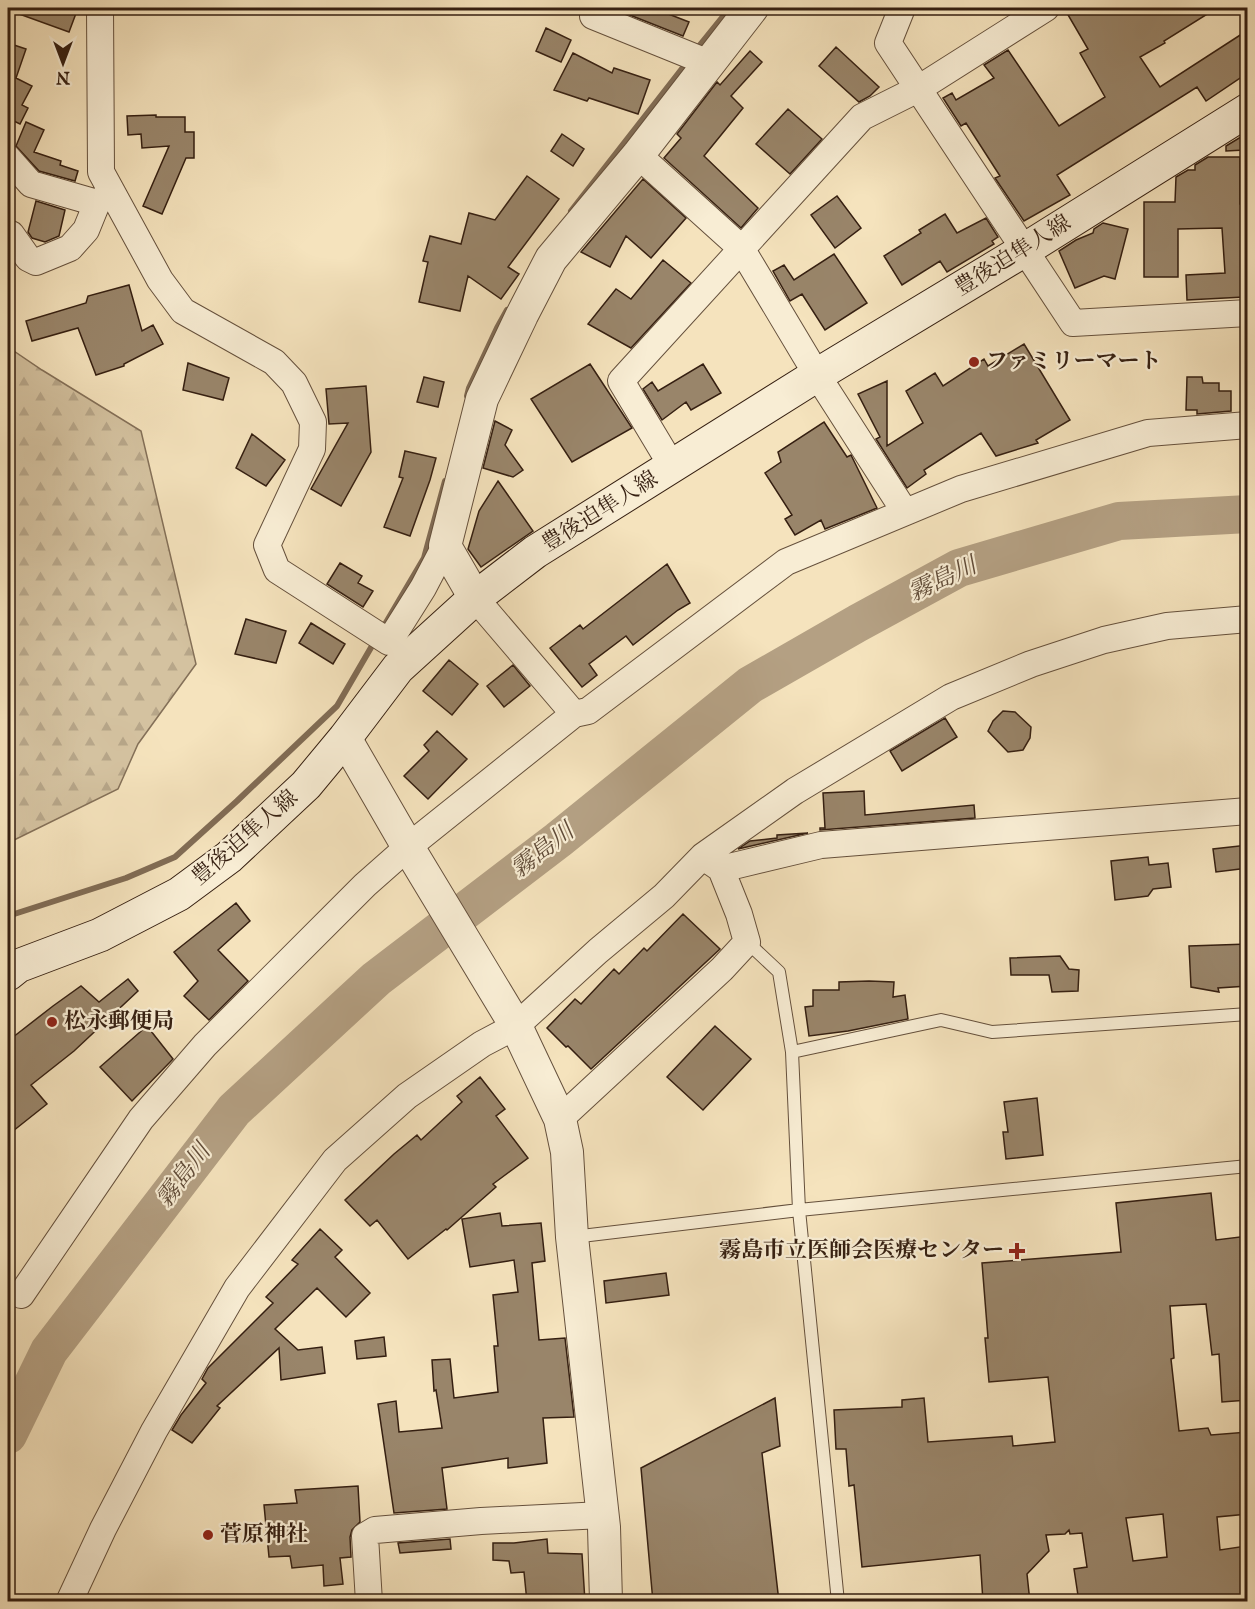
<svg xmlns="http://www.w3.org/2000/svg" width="1255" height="1609" viewBox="0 0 1255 1609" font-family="'IM FELL English','Noto Serif JP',serif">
<defs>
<pattern id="forest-firs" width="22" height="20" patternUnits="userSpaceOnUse" patternTransform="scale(1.5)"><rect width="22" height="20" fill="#d4c2a0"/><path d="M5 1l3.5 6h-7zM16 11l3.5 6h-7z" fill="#b7a689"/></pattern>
</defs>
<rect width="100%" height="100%" fill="#f5e3bd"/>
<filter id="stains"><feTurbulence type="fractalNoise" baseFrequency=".00333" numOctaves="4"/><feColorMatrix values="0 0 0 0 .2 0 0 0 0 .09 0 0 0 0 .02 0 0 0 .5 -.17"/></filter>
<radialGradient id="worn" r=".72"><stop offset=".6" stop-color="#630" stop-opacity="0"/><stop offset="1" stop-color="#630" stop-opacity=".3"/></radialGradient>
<!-- forest -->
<path fill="url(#forest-firs)" stroke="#847058" stroke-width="1.5" d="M8 347 42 370 141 431 196 664 138 744 118 789 8 843Z"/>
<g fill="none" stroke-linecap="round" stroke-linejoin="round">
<!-- stream -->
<path stroke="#816c55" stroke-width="6" d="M696 50 730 8
M571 211 688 61
M467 396 469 388 497 328 507 310
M381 631 424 558 445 481
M8 916 126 878 175 857 237 801 337 706 376 639"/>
<!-- river -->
<path stroke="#b4a083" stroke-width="38" d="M8 1435 49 1351 234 1110 376 979 558 840 750 685 858 623 959 568 1119 521 1248 514"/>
</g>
<!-- building -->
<path fill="#99856a" stroke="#351f11" stroke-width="1.5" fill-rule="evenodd" d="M8 8H78L69 32 8 10Z
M612 8H653L689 22 683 36Z
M1064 8H1217L1164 41 1165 43 1140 57 1160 87 1248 30V74L1243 67V76L1206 101 1197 87 1057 175 1070 195 1024 221 995 178 1000 176 966 123 961 126 943 98 952 93 956 100 994 78 984 65 1008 50 1059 126 1105 97 1080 53 1088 49Z
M546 28 571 40 561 62 536 51Z
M8 43 26 49 16 78 32 86 22 105 28 108 20 124 14 121 8 134Z
M836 47 879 87 870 96 859 102 819 66Z
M750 51 762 62 731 96 743 108 704 156 758 208 741 228 664 158 681 138 677 134 717 82 720 85Z
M573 53 612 73 614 68 650 80 638 114 589 98 587 101 554 90Z
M788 109 822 139 790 174 756 144Z
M156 115V117H185V132H194V158H186L162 214 143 206 169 146 142 148 141 134 128 135 127 116Z
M26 122 44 130 34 152 61 161 60 165 78 171 75 181 39 171 16 146Z
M562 134 584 149 573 166 551 151Z
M1244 135V150L1226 151V146Z
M1208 157H1240V204H1244L1245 264H1242L1244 297 1187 300 1186 275 1225 273 1222 228 1178 229V277H1144V202H1175L1176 177 1188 170H1195V165Z
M527 176 559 199 508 267 519 274 501 299 468 276 460 311 419 302 428 262 423 261 430 236 461 244 469 213 495 220Z
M643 179 686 218 651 258 626 236 610 267 581 252Z
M837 196 861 228 835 248 811 215Z
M36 201 65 210 59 236 45 242 32 238 28 232Z
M945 214 957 233 986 218 998 237 992 241 994 244 947 272 940 261 902 285 884 256 921 233 919 230Z
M1103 223 1128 229 1115 279 1104 276 1075 288 1059 251 1076 240 1093 233 1094 229Z
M834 254 867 303 825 330 802 294 790 301 773 271 784 265 794 280Z
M663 260 691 283 631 348 588 324 616 289 631 299Z
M129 285 142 331 153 325 163 344 124 364V366L96 375 78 328 32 341 26 321 86 303 88 296Z
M1024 344 1070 420 1036 440 1038 443 996 456 981 433 924 470 926 474 907 488 876 439 880 437 858 394 887 381V446L923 423 906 391 935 373 943 386 984 359 988 366Z
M188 363 229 378 223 400 183 390Z
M590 364 632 428 572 462 531 399Z
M703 364 721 393 691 410 686 402 662 420 643 389 652 382 658 391Z
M424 377 444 382 438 407 417 402Z
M1187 377H1202L1203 383H1219V391H1231V411L1197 414V410H1186Z
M366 386 371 452 341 506 311 489 348 423 329 424 326 389Z
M495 421 512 430 505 445 523 470 513 477 483 468Z
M824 422 847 457 851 455 877 508 825 529 821 520 795 535 785 519 792 515 765 473 781 462 778 452Z
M252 434 285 460 266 486 236 468Z
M405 451 436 458 430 480 410 536 384 527 403 478 399 477Z
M498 481 533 531 481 567 468 549 479 511Z
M340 563 362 576 358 583 373 591 363 607 327 584Z
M667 564 690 603 678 610 633 645 626 636 589 664 597 675 582 687 550 648 580 625 583 629Z
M246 619 286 631 276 663 235 654Z
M311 623 345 644 333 664 299 643Z
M449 660 478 684 452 715 423 691Z
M513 665 530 686 504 707 487 686Z
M1003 711 1015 712 1031 727 1030 738 1023 750 1008 752 988 731 993 721Z
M945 718 957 737 902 771 890 751Z
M437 731 467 759 428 799 404 776 429 751 424 745Z
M864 791 865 815 974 805 975 818 820 830V828H825L823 793Z
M808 833 738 849 750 841 777 838V835Z
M1248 845V868L1216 872 1213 849Z
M1148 857 1149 865 1168 863 1171 887 1153 889 1148 896 1115 900 1111 861Z
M236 903 250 921 218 950 248 981 209 1020 184 996 198 981 174 952Z
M683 914 720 949 591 1069 568 1046 566 1047 547 1028 575 999 581 1004 614 969 619 974 644 948 647 951Z
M1248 944V986L1218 988 1219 992 1191 987 1189 946Z
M1060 956 1069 969 1079 970 1078 991 1052 992 1049 975H1011L1010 958Z
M128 979 138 991 74 1051 31 1085 47 1104 8 1135V1041L53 1006 81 986 99 1002Z
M869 981 894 982 893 997 905 995 908 1019 848 1031 809 1036 805 1007 813 1006V990H839V982Z
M147 1026 173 1059 132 1101 100 1067Z
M715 1026 751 1059 703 1110 667 1077Z
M480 1077 505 1109 496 1116 528 1158 493 1184 496 1187 447 1230 446 1229 408 1259 377 1220 370 1226 345 1200 394 1154 417 1135 421 1140 462 1102 457 1096Z
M1037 1098 1043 1155 1006 1159 1003 1132H1008L1004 1102Z
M1211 1193 1216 1240 1248 1236V1400L1222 1402 1219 1354 1212 1355 1206 1304 1170 1306 1174 1358 1171 1359 1179 1431 1208 1428 1211 1435 1248 1432V1514L1217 1517 1220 1550 1246 1546 1248 1602H1079L1074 1569 1087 1567 1082 1533 1070 1534 1069 1530 1065 1534 1046 1535 1049 1551 1027 1574 1030 1602H983L980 1555 862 1567 854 1485 849 1486 846 1449H836L834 1410 902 1407V1400L924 1398 928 1442 1012 1436 1013 1446 1055 1442 1048 1377 989 1382 985 1338H988L982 1263 1121 1252 1116 1203ZM1163 1514 1167 1557 1133 1561 1126 1518Z
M500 1213 502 1226 541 1223 545 1261 532 1263 539 1340 565 1338 574 1417 543 1418 547 1463 508 1468V1458L442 1468 447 1509 394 1513 378 1404 396 1401 399 1432 442 1428 436 1390 434 1391 432 1360 450 1359 454 1398 498 1392 494 1346H498L493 1295 518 1292 514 1260 470 1267 462 1219Z
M320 1229 342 1250 335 1257 370 1293 346 1317 317 1288 275 1329 298 1350 322 1347 325 1373 281 1380 279 1348 217 1406 220 1408 192 1443 172 1430 181 1415 206 1383 202 1379 208 1368 273 1303 266 1297 298 1264 292 1260Z
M666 1273 669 1295 606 1303 604 1281Z
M384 1337 386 1356 357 1359 355 1341Z
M775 1398 780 1446 762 1453 779 1602H653L641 1468Z
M358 1486 360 1522 352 1530 350 1537 351 1557 340 1558 343 1584 324 1586 323 1565 292 1568 290 1556 269 1557 264 1505 297 1503 295 1490Z
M450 1539 451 1549 400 1553 398 1543Z
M547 1539 548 1553 582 1554 585 1602H527L524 1572 511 1573 509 1561 493 1560V1543H514Z"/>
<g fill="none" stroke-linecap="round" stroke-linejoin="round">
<defs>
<path id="service" d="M747 942 779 972 792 1052 799 1210 838 1602
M792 1052 941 1020 992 1032 1248 1014
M573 1237 799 1210 1248 1166"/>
<path id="minor" d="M100 8 101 172 160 280 183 311 274 362 294 383 313 422 312 449 267 545 277 570 389 642 423 588 445 546
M902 8 888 43 1073 323 1248 313
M593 16 709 63
M638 155 741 248 817 375 905 512
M8 158 31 184 97 203
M8 233 11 234 28 258 36 262 70 248 86 230 97 203 112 192
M672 466 621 381 862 117 918 89 1046 8
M475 598 574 714
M721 869 821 845 1248 811
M560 1119 722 969 747 942 739 914 721 869 708 860
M21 1295 141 1119 205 1045 365 885 408 847 574 714 588 711 786 562 961 489 1148 433 1248 425
M69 1602 103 1529 154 1431 237 1288 335 1160 407 1096 482 1044 516 1026 598 951 664 896 703 856 795 791 951 697 1031 664 1104 640 1167 626 1248 619
M369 1602 365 1536 375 1530 481 1521 602 1515"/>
<path id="tertiary" d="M475 598 445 546 482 399 522 315 551 259 638 155 752 8
M345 738 408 847 516 1026 560 1119 567 1152 572 1237 604 1527 606 1602"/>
<path id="secondary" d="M8 974 18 966 100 935 179 894 229 857 306 785 345 738 398 668 475 598 535 552 817 375 1026 249 1248 110"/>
</defs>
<!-- service casing -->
<use href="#service" stroke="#65503c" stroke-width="14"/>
<!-- minor casing -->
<use href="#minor" stroke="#65503c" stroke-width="28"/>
<!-- tertiary casing -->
<use href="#tertiary" stroke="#65503c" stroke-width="34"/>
<!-- secondary casing -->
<use href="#secondary" stroke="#351f11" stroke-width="35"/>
<!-- service -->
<use href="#service" stroke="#f8edd4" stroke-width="12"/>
<!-- minor -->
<use href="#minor" stroke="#f8edd4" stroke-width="26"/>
<!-- tertiary -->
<use href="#tertiary" stroke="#f8edd4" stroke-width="32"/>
<!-- secondary -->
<use href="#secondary" stroke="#f8edd4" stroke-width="33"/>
</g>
<!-- markers -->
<g fill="#8f2418" stroke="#f8edd4" stroke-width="2">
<circle cx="974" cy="362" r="6"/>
<circle cx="52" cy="1022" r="6"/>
<path d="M1014 1242h6v6h6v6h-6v6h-6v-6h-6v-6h6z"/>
<circle cx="208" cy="1535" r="6"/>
</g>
<g text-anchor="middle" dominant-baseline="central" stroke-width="4.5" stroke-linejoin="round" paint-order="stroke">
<!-- street labels -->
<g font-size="22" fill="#351f11" stroke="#f8edd4">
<text transform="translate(1013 256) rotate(-32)">豊後迫隼人線</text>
<text transform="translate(600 512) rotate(-32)">豊後迫隼人線</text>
<text transform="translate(245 838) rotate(-41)">豊後迫隼人線</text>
</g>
<!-- poi labels -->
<g font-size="22" font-weight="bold" fill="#351f11" stroke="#f8edd4" text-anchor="start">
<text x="986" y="362">ファミリーマート</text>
<text x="64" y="1022">松永郵便局</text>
<text x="1004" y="1251" text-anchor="end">霧島市立医師会医療センター</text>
<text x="220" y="1535">菅原神社</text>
</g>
<!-- water labels -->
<g font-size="24" font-style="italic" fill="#614c39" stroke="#f8edd4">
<text transform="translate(943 580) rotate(-25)">霧島川</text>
<text transform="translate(543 851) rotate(-38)">霧島川</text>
<text transform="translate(184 1176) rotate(-53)">霧島川</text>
</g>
</g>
<!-- margin -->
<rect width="1255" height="1609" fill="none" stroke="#f5e3bd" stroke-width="30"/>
<rect x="9" y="9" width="1237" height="1591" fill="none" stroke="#351f11" stroke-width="3"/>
<rect x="15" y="15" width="1225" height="1579" fill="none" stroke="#351f11" stroke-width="1.5"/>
<!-- north arrow -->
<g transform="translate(63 63) rotate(180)" stroke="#f8edd4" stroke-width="4.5" paint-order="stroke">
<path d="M0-4.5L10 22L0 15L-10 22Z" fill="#351f11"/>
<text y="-9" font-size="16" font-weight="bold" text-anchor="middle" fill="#351f11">N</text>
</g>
<rect width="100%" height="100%" filter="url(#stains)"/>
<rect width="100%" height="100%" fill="url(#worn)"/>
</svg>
